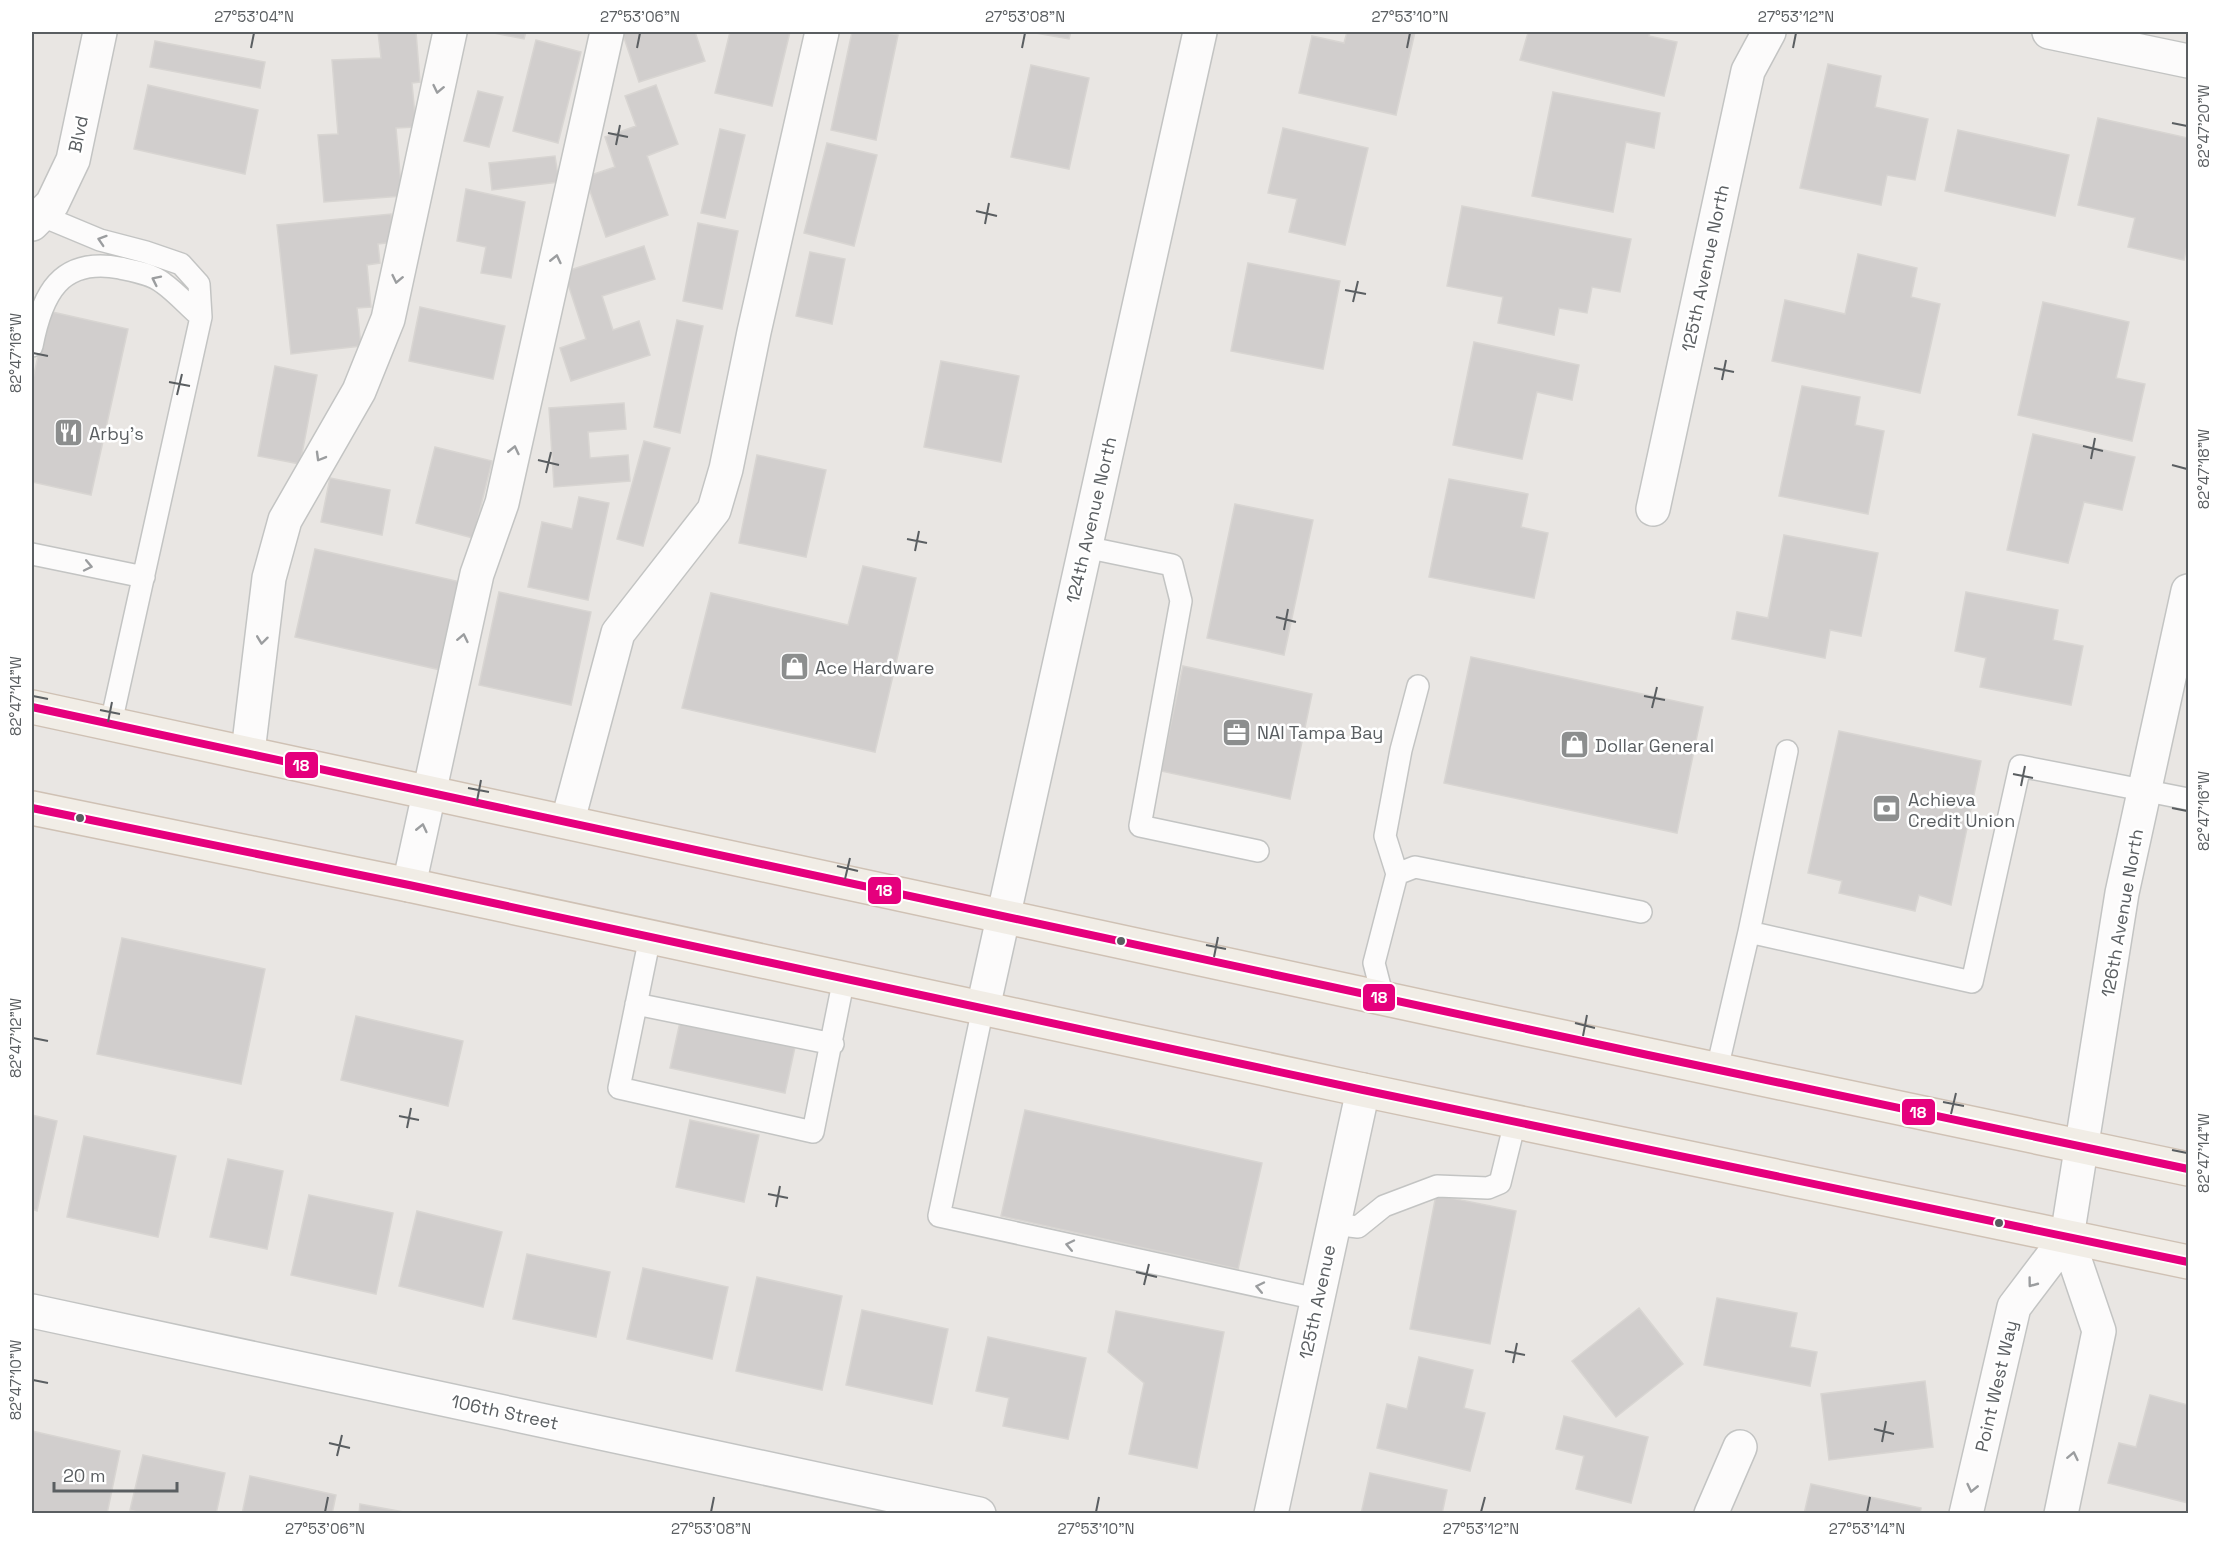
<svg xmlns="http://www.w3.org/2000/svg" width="2220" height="1545" viewBox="0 0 2220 1545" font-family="'Space Grotesk',sans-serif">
<rect width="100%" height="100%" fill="#e9e6e3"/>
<!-- building -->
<path fill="#d1cecd" stroke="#d8d5d2" stroke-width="1.5" d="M378 32H416L420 82 412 83 416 127 396 128 402 196 324 202 318 135 338 134 332 60 381 58Z
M489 32H526L524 39Z
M622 32H695L705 61 639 82Z
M730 32H790L772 106 715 93Z
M852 32H881L898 35 876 140 831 130Z
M1030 32H1071L1069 39Z
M1347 32H1415L1396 115 1299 93 1312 36 1344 43Z
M1520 32H1650L1649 36 1677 42 1664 96 1520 60 1528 33Z
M536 40 581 52 558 143 513 131Z
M155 41 265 62 260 88 150 67Z
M1828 64 1881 76 1875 107 1928 119 1915 180 1887 175 1881 205 1800 188Z
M1031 65 1089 78 1069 169 1011 157Z
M148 85 258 110 245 174 134 149Z
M656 85 678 144 647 156 668 215 606 237 585 177 615 167 605 137 636 126 625 96Z
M478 91 503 97 489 147 464 141Z
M1553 92 1660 113 1654 148 1626 142 1613 212 1532 196Z
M2098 118 2188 138V241L2184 260 2128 247 2135 218 2078 205Z
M1283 128 1368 148 1345 245 1289 232 1297 199 1268 193Z
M720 129 745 135 725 218 701 213Z
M1958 130 2069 155 2055 216 1945 191Z
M827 143 877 155 854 246 804 233Z
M555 156 559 182 492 190 489 163Z
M466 189 525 202 511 278 481 273 486 247 457 241Z
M1462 206 1631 239 1620 292 1592 287 1587 313 1559 308 1554 335 1498 323 1503 297 1447 286Z
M391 214 394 242 378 244 380 263 367 265 371 307 357 308 361 346 291 354 277 225Z
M698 223 738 231 722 309 683 301Z
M644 246 655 279 602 296 613 330 639 321 650 355 571 381 560 348 586 339 564 272Z
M810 252 845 259 832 324 796 316Z
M1858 254 1917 268 1911 297 1940 304 1920 393 1772 361 1785 300 1845 314Z
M1248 263 1340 281 1323 369 1231 351Z
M2043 302 2129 322 2116 378 2145 384 2132 441 2018 415Z
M420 307 505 326 493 379 409 361Z
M48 311 128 329 91 495 32 482V383Z
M677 320 703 326 680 433 654 427Z
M1474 342 1579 365 1572 400 1537 392 1522 459 1453 445Z
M941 361 1019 376 1001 462 924 447Z
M275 366 317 375 300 464 258 456Z
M1802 386 1860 397 1855 425 1884 431 1868 514 1779 496Z
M624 403 626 429 588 432 590 458 628 455 630 481 554 487 549 408Z
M2033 434 2135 457 2122 510 2084 502 2068 563 2007 550Z
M644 441 670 448 643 546 617 539Z
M435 447 492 461 473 538 416 523Z
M757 455 826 470 806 557 739 543Z
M330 478 390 490 382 535 321 522Z
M1449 479 1528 494 1521 527 1548 533 1534 598 1429 577Z
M579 497 609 503 588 600 528 587 542 522 572 529Z
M1235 504 1313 520 1284 655 1207 638Z
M1784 535 1878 553 1861 636 1830 630 1825 658 1732 639 1737 612 1768 618Z
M315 549 465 583 445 671 295 637Z
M863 566 916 578 875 752 682 708 711 593 848 625Z
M499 592 591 612 571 705 479 685Z
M1966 592 2058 610 2053 640 2083 646 2071 705 1980 687 1986 658 1955 651Z
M1471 657 1703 707 1677 833 1444 783Z
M1183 666 1312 694 1290 799 1161 771Z
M1839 731 1981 761 1951 905 1919 895 1915 911 1839 893 1842 881 1808 873Z
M122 938 265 969 241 1084 97 1054Z
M356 1016 463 1041 448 1106 341 1080Z
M680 1022 795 1047 785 1093 670 1068Z
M1025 1110 1262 1163 1238 1269 1001 1216Z
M32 1115 57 1121 37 1211 32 1209Z
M690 1120 759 1135 744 1202 676 1187Z
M84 1136 176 1156 158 1237 67 1217Z
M228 1159 283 1171 267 1249 210 1237Z
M309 1195 393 1213 376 1294 291 1275Z
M1436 1195 1516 1211 1490 1344 1410 1329Z
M417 1211 502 1232 483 1307 399 1286Z
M527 1254 610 1272 596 1337 513 1319Z
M643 1268 728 1287 712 1359 627 1339Z
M757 1277 842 1296 822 1390 736 1371Z
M1717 1298 1797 1313 1790 1347 1817 1352 1810 1386 1704 1365Z
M1639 1308 1683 1364 1616 1417 1572 1361Z
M862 1310 948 1329 932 1404 846 1385Z
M1116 1311 1224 1332 1197 1468 1129 1454 1144 1383 1108 1352Z
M988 1337 1086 1358 1068 1439 1003 1426 1009 1398 976 1391Z
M1419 1357 1473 1370 1464 1408 1485 1413 1470 1471 1377 1448 1387 1404 1407 1409Z
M1925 1381 1933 1447 1829 1460 1821 1394Z
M2150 1395 2188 1405V1503L2108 1483 2119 1443 2136 1447Z
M1564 1416 1648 1437 1631 1503 1576 1489 1584 1456 1556 1449Z
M32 1431 120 1451 107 1514 32 1512Z
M143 1455 225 1473 216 1514H144L130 1510Z
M1370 1473 1447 1490 1442 1514H1361Z
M250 1476 336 1495 332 1514H242Z
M1811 1484 1921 1508 1920 1514H1804Z
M360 1504 415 1514H359Z"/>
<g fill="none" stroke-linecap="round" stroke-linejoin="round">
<defs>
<path id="service" d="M40 215 100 240 146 252 181 264 199 284 201 317 111 723
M32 346C42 294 60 257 120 268 134 271 152 274 163 283 177 293 188 306 201 317
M1085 547 1172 565 1181 601 1140 826 1258 851
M32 554 144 577
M1397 874 1385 836 1401 750 1418 686
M1749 932 1787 751
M650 937 619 1088 813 1132 844 978
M1383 998 1374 963 1397 874 1415 867 1641 912
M636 1004 833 1044
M983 1008 939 1216 1317 1299
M1717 1069 1749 932 1972 982 2020 766 2188 799
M1333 1224 1358 1227 1384 1206 1437 1186 1488 1188 1500 1183 1515 1122"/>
<path id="minor" d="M2049 32 2188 61
M32 224 52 204 73 160 100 32
M1653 509 1748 71 1769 32
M248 752 269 578 285 520 359 391 388 319 450 32
M568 820 618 633 714 510 726 469 754 332 822 32
M409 885 477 574 502 503 607 32
M983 1008 1200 32
M32 1311 979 1514
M1271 1514 1363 1090
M1711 1514 1740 1447
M1966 1514 2014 1307 2067 1237 2122 893 2188 591
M2061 1514 2099 1331 2067 1237"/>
<path id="primary" d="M32 707C751 857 1468 1021 2188 1169
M32 808 409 885 1363 1090 2188 1262"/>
</defs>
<!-- service casing -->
<use href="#service" stroke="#c3c4c3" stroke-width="24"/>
<!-- minor casing -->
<use href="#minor" stroke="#c3c4c3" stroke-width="36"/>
<!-- primary casing -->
<use href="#primary" stroke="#cfc1b4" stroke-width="36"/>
<!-- service -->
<use href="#service" stroke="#fcfbfb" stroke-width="21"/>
<!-- minor -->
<use href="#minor" stroke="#fcfbfb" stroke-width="33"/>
<!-- primary -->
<use href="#primary" stroke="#f1ede6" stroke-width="33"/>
<defs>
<path id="bus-1" d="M32 707 1648 1055 2188 1169
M32 808 409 885 1363 1090 2188 1262"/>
</defs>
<!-- bus-1 casing -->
<use href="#bus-1" stroke="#fff" stroke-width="12"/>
<!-- bus-1 -->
<use href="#bus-1" stroke="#e5007d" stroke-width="8"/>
</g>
<!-- one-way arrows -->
<defs><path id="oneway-chevron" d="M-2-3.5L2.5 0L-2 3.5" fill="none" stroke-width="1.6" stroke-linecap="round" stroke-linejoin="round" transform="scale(1.5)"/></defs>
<g stroke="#9b9d9f">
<use href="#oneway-chevron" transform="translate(438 89) rotate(102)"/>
<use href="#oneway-chevron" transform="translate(102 240) rotate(-162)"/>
<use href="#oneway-chevron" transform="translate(556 259) rotate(-77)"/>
<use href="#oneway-chevron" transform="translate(397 279) rotate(102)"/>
<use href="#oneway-chevron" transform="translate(156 280) rotate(-154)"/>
<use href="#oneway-chevron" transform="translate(514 450) rotate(-77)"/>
<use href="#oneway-chevron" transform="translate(320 457) rotate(120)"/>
<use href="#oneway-chevron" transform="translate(88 566) rotate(12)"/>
<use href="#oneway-chevron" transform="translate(463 638) rotate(-78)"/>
<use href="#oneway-chevron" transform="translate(262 640) rotate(97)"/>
<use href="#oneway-chevron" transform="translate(422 828) rotate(-77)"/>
<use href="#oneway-chevron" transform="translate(1070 1245) rotate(-168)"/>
<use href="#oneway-chevron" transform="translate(2032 1283) rotate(127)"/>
<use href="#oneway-chevron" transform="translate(1260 1287) rotate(-168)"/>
<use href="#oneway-chevron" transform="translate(2073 1456) rotate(-78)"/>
<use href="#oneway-chevron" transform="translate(1972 1488) rotate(103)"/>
</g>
<!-- ticks -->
<path fill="none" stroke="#5a5e61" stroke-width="2" d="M251 48 254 33M637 48 640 33M1022 48 1025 33M1407 48 1410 33M1793 48 1796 33M2172 123 2187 126M608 133 628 137M616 145 620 125M976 211 997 216M985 224 989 203M1345 290 1366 294M1353 302 1358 281M33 353 48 356M1714 368 1734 372M1722 380 1726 360M169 382 190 386M177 395 182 374M2083 446 2103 451M2091 459 2095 438M538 460 559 465M2172 465 2187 469M546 473 551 452M907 539 927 543M915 551 919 531M1276 617 1296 622M1284 630 1288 609M33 696 48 699M1644 696 1665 700M1652 708 1657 687M100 710 120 714M108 722 112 702M2013 774 2033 778M2021 786 2025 766M468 788 489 792M477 801 481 780M2172 808 2187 811M837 866 858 871M845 879 850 858M1206 945 1226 949M1214 957 1218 937M1575 1023 1595 1028M1583 1036 1587 1015M33 1038 48 1041M1943 1102 1964 1106M1951 1114 1956 1093M399 1116 419 1120M407 1128 411 1108M2172 1150 2187 1153M768 1194 788 1198M776 1207 780 1186M1136 1272 1157 1277M1144 1285 1149 1264M1505 1351 1525 1355M1513 1363 1517 1343M33 1380 48 1383M1874 1429 1894 1434M1882 1442 1886 1421M329 1443 350 1448M337 1456 342 1435M325 1512 328 1497M711 1512 714 1497M1096 1512 1099 1497M1481 1512 1485 1497M1867 1512 1870 1497"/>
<!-- icons -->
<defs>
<symbol id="restaurant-square" viewBox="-11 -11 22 22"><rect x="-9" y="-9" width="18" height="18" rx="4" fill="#8c8e8e" stroke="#fff"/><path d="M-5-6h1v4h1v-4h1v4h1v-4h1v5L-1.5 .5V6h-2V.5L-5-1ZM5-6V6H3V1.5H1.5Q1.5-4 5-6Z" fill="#fff"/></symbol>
<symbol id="shop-square" viewBox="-11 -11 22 22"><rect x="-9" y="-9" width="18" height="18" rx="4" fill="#8c8e8e" stroke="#fff"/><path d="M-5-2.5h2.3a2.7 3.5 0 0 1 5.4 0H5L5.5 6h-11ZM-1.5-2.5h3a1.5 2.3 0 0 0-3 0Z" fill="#fff"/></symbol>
<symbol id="office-square" viewBox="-11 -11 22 22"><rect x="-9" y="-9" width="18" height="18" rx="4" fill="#8c8e8e" stroke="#fff"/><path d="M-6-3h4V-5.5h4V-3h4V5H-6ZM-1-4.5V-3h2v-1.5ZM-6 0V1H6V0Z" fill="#fff"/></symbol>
<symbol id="bank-square" viewBox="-11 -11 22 22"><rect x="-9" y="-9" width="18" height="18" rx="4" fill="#8c8e8e" stroke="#fff"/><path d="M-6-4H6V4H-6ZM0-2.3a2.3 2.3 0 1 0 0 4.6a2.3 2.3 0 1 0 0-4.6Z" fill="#fff"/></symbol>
</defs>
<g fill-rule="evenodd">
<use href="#restaurant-square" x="52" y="416" width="33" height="33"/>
<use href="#shop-square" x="778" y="650" width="33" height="33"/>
<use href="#office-square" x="1220" y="716" width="33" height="33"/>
<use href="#shop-square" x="1558" y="728" width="33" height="33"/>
<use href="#bank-square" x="1870" y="792" width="33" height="33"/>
</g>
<!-- markers -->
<g fill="#5a5e61" stroke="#fff" stroke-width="2">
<circle cx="80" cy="818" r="5"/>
<circle cx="1121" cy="941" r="5"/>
<circle cx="1999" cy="1223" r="5"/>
</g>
<g text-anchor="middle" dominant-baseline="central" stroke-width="5" stroke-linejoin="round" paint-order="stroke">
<!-- street labels -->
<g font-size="18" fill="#5a5e61" stroke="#fff">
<text transform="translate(78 134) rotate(-78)">Blvd</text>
<text transform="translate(1705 268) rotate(-78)">125th Avenue North</text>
<text transform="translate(1091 520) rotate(-77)">124th Avenue North</text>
<text transform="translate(2122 913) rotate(-80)">126th Avenue North</text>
<text transform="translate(1317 1302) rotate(-78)">125th Avenue</text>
<text transform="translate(1996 1386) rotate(-77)">Point West Way</text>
<text transform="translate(505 1412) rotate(12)">106th Street</text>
</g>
<!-- poi labels -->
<g font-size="18" fill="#5a5e61" stroke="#fff" text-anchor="start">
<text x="89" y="433">Arby's</text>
<text x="815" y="667">Ace Hardware</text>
<text x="1257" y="732">NAI Tampa Bay</text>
<text x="1595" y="745">Dollar General</text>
<text x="1908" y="799">Achieva<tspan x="1908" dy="21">Credit Union</tspan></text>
</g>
</g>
<g stroke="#fff" stroke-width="2">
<rect x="284" y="751" width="35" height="28" rx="6" fill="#e5007d"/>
<rect x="867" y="876" width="35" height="29" rx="6" fill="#e5007d"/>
<rect x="1362" y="983" width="34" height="29" rx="6" fill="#e5007d"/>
<rect x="1901" y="1098" width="35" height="28" rx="6" fill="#e5007d"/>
</g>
<g font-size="16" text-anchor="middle" font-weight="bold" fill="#fff">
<text x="301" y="771">18</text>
<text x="884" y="896">18</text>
<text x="1379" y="1003">18</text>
<text x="1918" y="1118">18</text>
</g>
<!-- border -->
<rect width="2220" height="1545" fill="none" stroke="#ffffff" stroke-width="66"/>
<!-- scale -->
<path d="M54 1482v9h123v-9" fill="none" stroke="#5a5e61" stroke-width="3"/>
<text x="63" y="1482" font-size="18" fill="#5a5e61" stroke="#ffffff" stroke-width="4.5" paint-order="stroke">20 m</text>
<rect x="33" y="33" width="2154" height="1479" fill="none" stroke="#5a5e61" stroke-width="2"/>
<g font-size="15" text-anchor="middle" fill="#5a5e61">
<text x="254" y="22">27°53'04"N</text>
<text x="640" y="22">27°53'06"N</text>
<text x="1025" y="22">27°53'08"N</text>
<text x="1410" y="22">27°53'10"N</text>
<text x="1796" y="22">27°53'12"N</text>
<text transform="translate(2204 126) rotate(-90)" y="5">82°47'20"W</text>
<text transform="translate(16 353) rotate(-90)" y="5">82°47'16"W</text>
<text transform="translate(2204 469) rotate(-90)" y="5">82°47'18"W</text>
<text transform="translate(16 696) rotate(-90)" y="5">82°47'14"W</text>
<text transform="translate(2204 811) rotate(-90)" y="5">82°47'16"W</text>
<text transform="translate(16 1038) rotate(-90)" y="5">82°47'12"W</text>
<text transform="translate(2204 1153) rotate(-90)" y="5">82°47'14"W</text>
<text transform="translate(16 1380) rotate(-90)" y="5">82°47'10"W</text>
<text x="325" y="1534">27°53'06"N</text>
<text x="711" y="1534">27°53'08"N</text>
<text x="1096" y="1534">27°53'10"N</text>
<text x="1481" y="1534">27°53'12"N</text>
<text x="1867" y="1534">27°53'14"N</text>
</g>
</svg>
